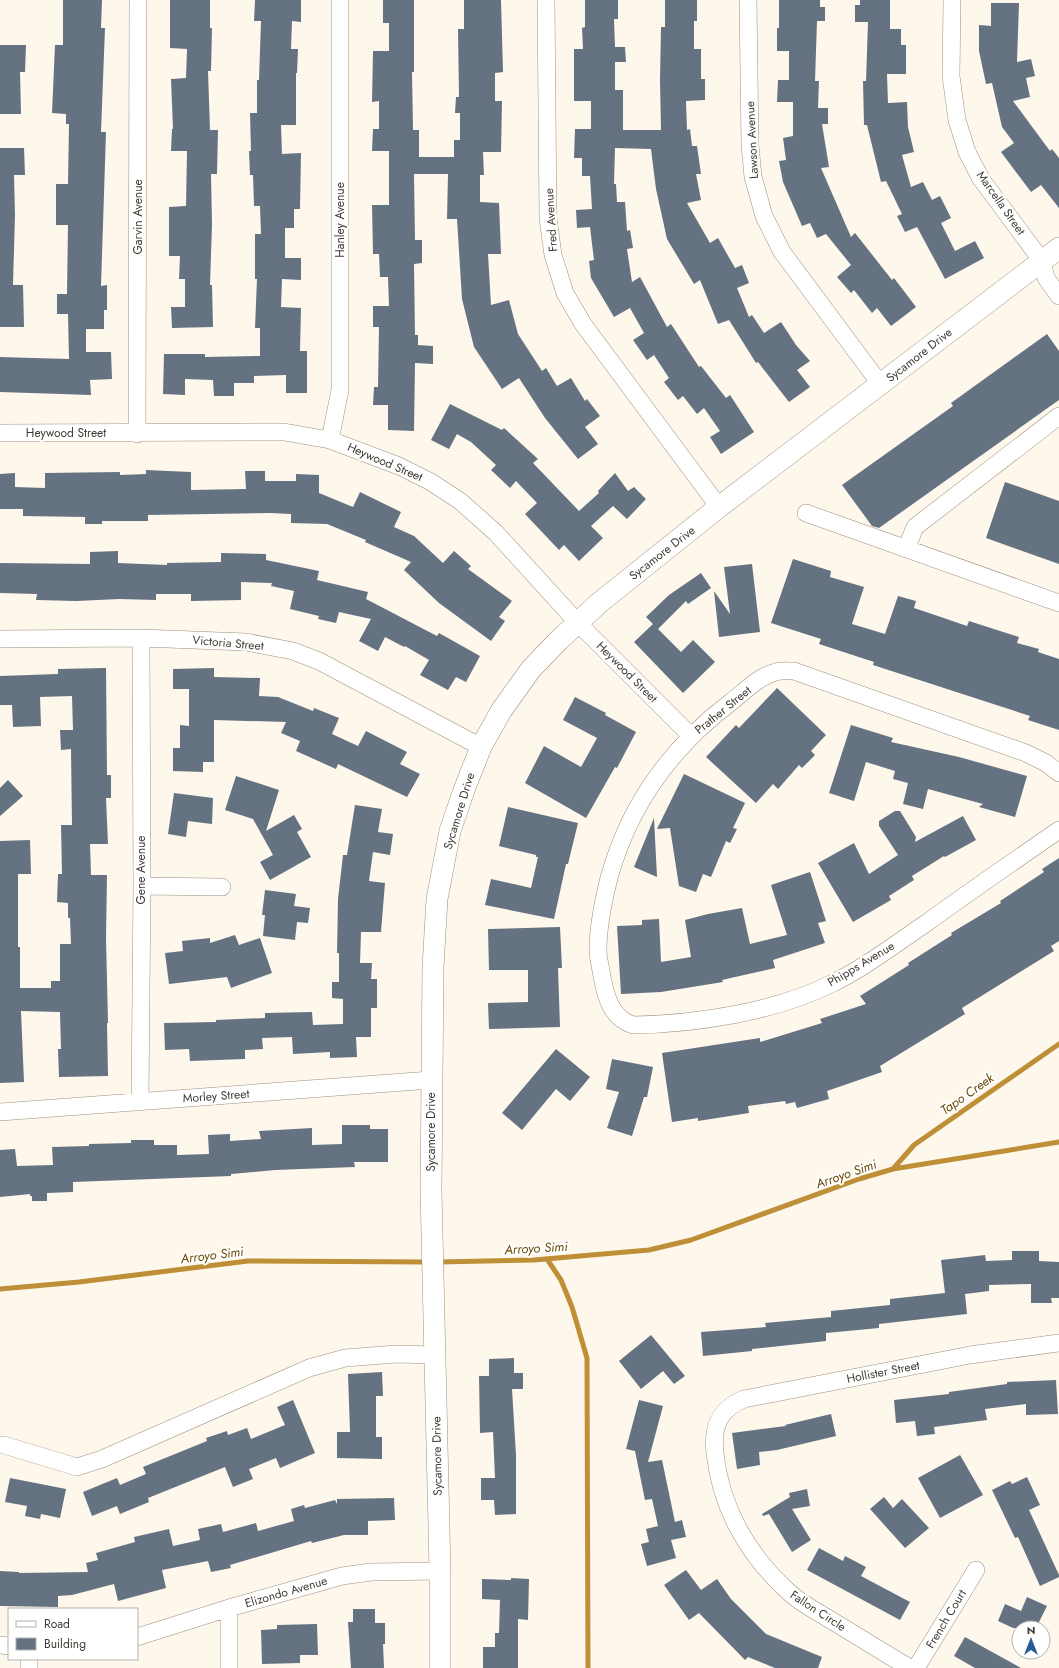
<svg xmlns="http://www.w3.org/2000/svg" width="1059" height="1668" viewBox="0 0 1059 1668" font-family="Jost,sans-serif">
<rect width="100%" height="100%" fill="#fef7eb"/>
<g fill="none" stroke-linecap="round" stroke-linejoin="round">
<!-- stream -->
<path stroke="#be8f36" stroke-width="5" d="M893 1169 914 1145 1059 1044
M547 1259 561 1280 572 1307 587 1358 588 1668
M438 1262 534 1260 649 1250 691 1240 859 1179 893 1169 1059 1142
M0 1289 79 1282 248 1261 428 1262"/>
</g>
<!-- building -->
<path fill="#657282" d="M63 0H102L101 28H105L101 132H106L101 286 107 285V310H104V329H86V352H111L112 379 90 380 91 395 0 392V357L69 359 68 314H57V294H67L68 225H56V184H68L69 124H66V114L52 113 55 45H63Z
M170 0H210V28H212L211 71H208L210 130H218L217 174H211L212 225 210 285H212L213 327 172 328 171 307H185V279H179L180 256H169V207L186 206 187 151H171L172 129H173L171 79 186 78 187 49 170 48Z
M255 0H301V22L292 21 291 49H298L297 73H296V125H281L282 154 301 153 300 209H294V228H285V258H301V280L282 279 281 307 301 308 300 351H307V393H286V375L254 376V383H234V396H214L213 380 185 379V395L163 394 164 354H205V357L260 356V328H255L257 279H255V234H261L260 206H254L253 175H250L249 151H251L250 113H257V80H259L261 21H254Z
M383 0H414V72H412L413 130H419V157H454V140H460V113H455L456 97H459L458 29H464V0H501L503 72 495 73V101H502L501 152H483L484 175H480V202L499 203 501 254H488L491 305 509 300 518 334 542 371 546 368 557 386 571 378 585 401 587 399 600 416 585 427 598 444 578 459 545 418 519 378 502 389 474 347 462 299 457 219H447L448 174H414L415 240H422V263L414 264 415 335H418V345L433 346V364L415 363 414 431 388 430V405H373L374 387H378L379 327H373V306H389L388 277H380L379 254H373L372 205H389V151H372L373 129H379V101L372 102 373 51H389V23H383Z
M585 0H618V19H614L615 47H625L626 62H615V90H623V130H661L660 80 661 27H665V0H697V21H694V49H701V79H705V100L686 101 687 130 690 129 692 146H697L701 174H696L701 200 687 203 710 243 718 238 735 268 742 265 749 283 737 288 749 317 752 315 764 333 781 322 796 345 810 361 797 370 810 387 789 402 758 362 756 363 729 320 718 324 700 280 694 284 667 239 656 189 651 149 615 148 614 184H616L617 202H625L627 231 630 230 633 248 627 249 632 282 640 277 667 327 671 324 699 367 701 366 726 398 730 395 754 432 721 454 710 437 720 431 704 408 697 414 683 396 678 400 664 382 669 378 654 355 647 360 633 340 644 333 630 308 614 317 591 278 589 261 594 260 590 227 577 228 576 210 592 209 590 176H582V158H574L575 129H591V101H574V49H583L582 28 585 27Z
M779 0H820V7H825V21H817L815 81H819L818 108H828V124H822L829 167 821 168 851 237 855 233 892 280 894 278 916 307 891 326 877 308 872 313 854 290 851 293 837 277 851 265 826 234 817 238 810 223 802 226 783 182 779 161 786 160 783 138 793 136V102H777L778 80H789V51H777V28H779Z
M860 0H890V29H901V45H906V74H887L888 103 907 102 908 127 914 152 902 155 911 187 923 182 932 200 940 196 951 218 941 223 955 251 975 241 984 258 945 279 917 227 905 232 897 216 902 214 886 181 881 182 867 125H864L863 81H866L868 22H855V5H860Z
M991 3H1019L1017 62 1031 59 1035 76 1026 78 1030 97 1013 101 1050 151 1052 149 1059 158V208L1041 185 1031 192 1001 152 1014 143 1002 127 992 83 986 84 979 51V25L991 26Z
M0 45H26L25 72H20L21 114H0Z
M0 148H24L25 175H14L15 215 13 285H23L24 327H0Z
M1047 334 1059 351V400L879 528 872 526 842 485 953 406 951 403Z
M450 404 502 430 504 428 538 459 533 463 579 511 599 493 598 491 615 473 628 491 634 487 646 499 627 519 613 506 591 526 603 538 579 561 564 545 559 550 525 514 537 503 516 481 510 488 491 470 496 465 471 442 457 434 449 449 431 440Z
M146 470 191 472V490L246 489 245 471H265V481H296V474L319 475V493L353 507 360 492 401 512 394 527 414 536 443 563 454 551 471 566 468 569 512 601 499 617 505 621 491 641 439 603 404 570 411 562 365 542 366 540 327 524 291 523V514L271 513 148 515V521H102V524H85V517L23 516V509H0V474L15 473V487L45 488V473L120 472V475L146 474Z
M1005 482 1059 501V564L986 538Z
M118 551V563L167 565V563L221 562V553L266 554V560L319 571 317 580 368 592 366 599 437 636 439 633 480 656 466 682 456 677 448 690 420 675 429 660 405 646 404 647 385 637 378 651 359 641 371 619 339 612 336 623 318 619 319 616 290 609 294 591 271 586 272 583 241 582V600L191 601V594H156V600L119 599 76 601 36 600 37 594 0 593V563L90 564V552Z
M793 559 831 571 830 577 864 587 852 624 885 634 898 596 916 601 914 608 932 614 967 626 969 621 1019 637 1017 643 1039 649 1038 652 1059 659V730L1028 720 1030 716 873 665 874 662 819 644 821 639 771 623Z
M752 564 760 632 719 637 714 591 730 614 724 567Z
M701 573 711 588 688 604 686 601 658 629 646 617 669 595Z
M653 624 681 652 693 640 715 662 683 693 634 642Z
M106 668 107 775H111V798H106L108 844H90L91 875H107L106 938 108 1023H107L108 1076 59 1077 58 1049H61L60 1012 21 1011 24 1082 0 1083V841L30 840 31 874H18V947H20V988H51V981H60V944H71L70 918H68V903L57 902 58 874H62L61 825H72L71 749 61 750 60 730H73L72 696 40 697 41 726 13 727 12 705H0V676L58 674V669Z
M214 668V677L260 678 259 696 278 697 313 711 314 708 339 718 332 734 358 746 366 731 407 752 400 764 420 774 407 797 338 764 336 769 296 751 300 741 281 733 286 722 214 720V762H203V772L173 771V748H180V725L189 726V689H173V669Z
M777 688 826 735 811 751 815 755 802 768 799 765 778 789 773 784 756 803 706 757 736 725 739 728Z
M575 697 606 713 605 715 636 732 617 768 615 767 586 818 525 783 544 746 581 767 597 738 563 720Z
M851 725 893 738 891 742 959 757 1027 776 1015 817 979 807 983 804 928 789 923 809 903 804 908 783 893 779 895 771 866 762 854 801 829 793Z
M684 774 745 803 733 828 737 829 730 843 726 841 711 877 703 874 696 892 679 886 670 828 657 829Z
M236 776 279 790 266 831 294 815 302 829 297 832 311 857 270 880 260 862 273 855 253 819 225 810Z
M8 780 23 796 0 816V788Z
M174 793 213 798 212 824 188 821 186 837 168 834Z
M355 805 382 809 378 832 393 834 390 855 373 852 369 881 385 883 381 932H361L360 963H372L371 979H377V1008H371V1037H356L357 1057 330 1058V1052L293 1054 292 1037 262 1038 263 1049 245 1050V1059L190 1061 189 1049 165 1050 164 1023 216 1022V1020L265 1018V1013L312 1012 313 1025 343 1024V999L332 998V982H339V953H337L338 899 343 855H347Z
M508 807 578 823 568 864H566L554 919 485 905 491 879 531 888 538 857H536V855L499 846Z
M895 811H900L916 837 915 842 963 816 976 840 945 857 944 856 912 876 914 880 889 896 891 900 853 922 818 863 854 843 869 874 898 855 879 826V821Z
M654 818 657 877 634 867Z
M1059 858V941L1051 946 1054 951 962 1008 965 1014 880 1066 882 1072 827 1091 829 1099 797 1108 795 1102 786 1104 785 1101 748 1106 749 1113 698 1121V1118L672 1122 662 1053 760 1038V1042L822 1023 820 1019 866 1004 860 996 909 965 908 963 952 935 951 933 1001 903 1000 901 1044 872 1042 869Z
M810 872 826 921 818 923 825 943 773 960 775 968 722 980 723 982 661 992 621 994 617 926 642 925V920L659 919 661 962 691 957 685 920 708 914 742 908 750 944 787 935 771 885Z
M265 890 296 894 294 906 310 908 308 923 297 922 295 940 263 936 265 915H262Z
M560 927 562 968H558L560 1027 489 1029 488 1003 528 1002V970H489L488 929Z
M235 935 239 945 260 938 272 973 231 988 227 977 169 984 165 953 183 951 182 941 210 938V943Z
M556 1049 590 1077 570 1101 556 1089 522 1130 502 1113Z
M612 1059 653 1067 647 1097H644L632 1136 607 1128 619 1092 606 1089Z
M342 1125H370V1129H388V1162H354L355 1167 275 1170 231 1174V1176L73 1182V1192L47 1193V1201H32V1196H30V1194L0 1197V1150L15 1149 17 1166 53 1165 52 1147 89 1146V1144L131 1143V1140H154V1145H177V1155L209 1154 208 1135 230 1134V1141L261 1139 259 1131 312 1128V1145L342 1144Z
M1012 1251H1039V1261L1059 1262V1298H1051L1052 1303H1031V1284L989 1285V1291L965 1294 967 1314 879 1324V1328L826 1333V1341L752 1349V1351L703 1356 701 1332 766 1327 765 1323 831 1317V1311L890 1305V1299L945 1293 941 1260 985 1255 986 1261 1012 1260Z
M651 1335 685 1376 674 1384 663 1371 641 1389 619 1361Z
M514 1358V1373H523V1389H512L516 1455V1514L495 1515 494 1500H481V1478H495L493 1432 480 1433 479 1376H489V1359Z
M382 1372 383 1396H376V1437H382V1459L337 1458V1432H350L348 1374Z
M1056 1380 1058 1414 1026 1415V1404L985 1409 987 1420 934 1427 935 1434 917 1436 915 1421 896 1423 894 1400 949 1394V1392L1007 1384V1382Z
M293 1400 315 1453 280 1468 276 1458 249 1469 253 1479 233 1487 225 1467 148 1498 149 1502 120 1514 117 1506 92 1516 83 1492 117 1478 120 1485 146 1474 143 1467 207 1441 206 1438 227 1431 228 1435 247 1428 251 1439 285 1425 277 1407Z
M639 1400 663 1406 648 1462 662 1460 675 1522 682 1520 686 1537 671 1540 676 1558 647 1566 641 1544 649 1542 646 1529 658 1526 652 1499 645 1500 635 1451 626 1449Z
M831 1414 836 1436 777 1450 759 1452 760 1465 737 1469 732 1433 786 1426 785 1425Z
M960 1455 983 1495 940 1518 918 1478Z
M1027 1477 1040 1505 1029 1510 1059 1575V1577L1040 1586 1018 1537 1015 1538 992 1490 1010 1481 1012 1484Z
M10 1478 66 1489 60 1518 41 1514 40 1519 25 1516 27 1506 5 1502Z
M807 1489 810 1506 792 1509 811 1540 792 1552 769 1514 763 1516 762 1514 790 1497 789 1493Z
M884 1497 893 1508 902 1499 929 1528 905 1548 870 1509Z
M394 1498 395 1520 368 1521V1535H344L312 1543 311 1541 230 1565 231 1568 211 1572 208 1561 162 1570 166 1588 118 1601 114 1584 72 1595 58 1596V1607L0 1606V1571L19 1572V1573L88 1572 86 1563 98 1560 96 1553 135 1542 134 1537 169 1529 173 1546 200 1540 198 1529 221 1524 223 1532 256 1523 258 1531 294 1521 291 1509 304 1505 305 1508 335 1500 337 1504V1499Z
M819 1548 843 1561 845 1556 866 1567 861 1576 910 1602 900 1620 807 1570Z
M686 1570 701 1590 717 1579 731 1599 766 1634 822 1657 818 1668H775L748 1657 745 1660 699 1613 689 1620 664 1585Z
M511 1578 529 1579 528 1620 518 1619V1668H483V1647H495V1633H499L500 1600 482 1599V1579L511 1580Z
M1027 1597 1047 1606 1036 1628H1013L998 1621 1005 1604 1021 1611Z
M353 1609H375V1623H385V1644H383L384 1668H351L348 1622H353Z
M317 1624 318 1655H300V1663L262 1664 261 1630 277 1629V1625Z
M965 1637 1021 1668H975L954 1656Z"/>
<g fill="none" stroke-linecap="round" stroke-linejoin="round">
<defs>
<path id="minor" d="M546 0 548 218 553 255 565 293 583 324 719 507
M748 0 750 145 753 177 764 216 782 252 881 385
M952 0 951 76 957 120 967 152 981 179 1042 261 1046 278 1059 296
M0 433 284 432 330 440 399 466 431 482 460 501 496 533 577 622 691 736
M137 434 138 0
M330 440 340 390V0
M806 513 1059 603
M906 549 915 527 1059 416
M0 639 141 638 246 642 293 651 319 661 481 747
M1059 773 1046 763 1026 753 794 671C788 671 781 670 776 672 759 676 744 692 731 702 670 748 629 805 609 878 603 902 598 926 598 950 598 959 601 968 602 977 606 997 611 1018 633 1025 696 1024 774 1012 831 984 864 968 894 945 925 924 969 892 1014 861 1059 830
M142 886 222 887
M140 1101 142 886 141 638
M0 1112 431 1080
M4 1445 77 1467 102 1459 309 1368 345 1358 396 1354 435 1355
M229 1608V1668
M137 1637 229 1608 342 1576 371 1572 440 1571
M0 1645 9 1646
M29 1668V1659
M910 1668C884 1653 859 1637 834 1622 820 1613 803 1605 791 1594 749 1557 721 1509 715 1453 712 1427 719 1409 744 1399L970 1355 1059 1343
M916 1668 976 1570"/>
<path id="major" d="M440 1668V1571L431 1191 433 967 437 899 450 831 464 790 481 747 501 711 531 669 559 640 599 603 719 507 1059 248"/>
</defs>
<!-- minor casing -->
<use href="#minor" stroke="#9c907e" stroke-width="18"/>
<!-- major casing -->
<use href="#major" stroke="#9c907e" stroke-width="22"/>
<!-- minor -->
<use href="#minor" stroke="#fff" stroke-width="17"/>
<!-- major -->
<use href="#major" stroke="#fff" stroke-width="21"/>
</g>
<g text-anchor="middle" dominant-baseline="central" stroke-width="4" stroke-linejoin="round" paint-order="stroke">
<!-- street labels -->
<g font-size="12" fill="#403b33" stroke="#fff">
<text transform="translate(752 140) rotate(-93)">Lawson Avenue</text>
<text transform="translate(1001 203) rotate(55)">Marcella Street</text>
<text transform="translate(138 217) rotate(-90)">Garvin Avenue</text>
<text transform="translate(340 220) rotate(-90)">Hanley Avenue</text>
<text transform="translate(551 220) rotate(-94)">Fred Avenue</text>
<text transform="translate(919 355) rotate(-38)">Sycamore Drive</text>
<text x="66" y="433">Heywood Street</text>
<text transform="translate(385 462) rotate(23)">Heywood Street</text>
<text transform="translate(662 553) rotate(-38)">Sycamore Drive</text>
<text transform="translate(228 643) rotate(5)">Victoria Street</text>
<text transform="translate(627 672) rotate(45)">Heywood Street</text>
<text transform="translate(723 710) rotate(-39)">Prather Street</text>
<text transform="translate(459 811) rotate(-73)">Sycamore Drive</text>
<text transform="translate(141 870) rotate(-90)">Gene Avenue</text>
<text transform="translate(861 964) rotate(-31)">Phipps Avenue</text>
<text transform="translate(216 1096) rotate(-4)">Morley Street</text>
<text transform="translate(431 1132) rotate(-90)">Sycamore Drive</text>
<text transform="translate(883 1372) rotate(-11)">Hollister Street</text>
<text transform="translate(437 1456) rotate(-91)">Sycamore Drive</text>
<text transform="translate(286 1592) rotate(-16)">Elizondo Avenue</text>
<text transform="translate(818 1611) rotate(33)">Fallon Circle</text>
<text transform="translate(946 1619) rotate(-59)">French Court</text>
</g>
<!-- water labels -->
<g font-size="13" font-style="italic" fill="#6a4a02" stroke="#fff">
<text transform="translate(967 1094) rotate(-35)">Tapo Creek</text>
<text transform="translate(846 1174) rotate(-19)">Arroyo Simi</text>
<text transform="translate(536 1248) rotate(-3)">Arroyo Simi</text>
<text transform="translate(212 1255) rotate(-7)">Arroyo Simi</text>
</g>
</g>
<!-- legend -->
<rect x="8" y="1608" width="130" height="52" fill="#ffffff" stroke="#b3b1ad"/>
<rect x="16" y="1621" width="20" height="6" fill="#ffffff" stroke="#b3b1ad"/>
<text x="44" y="1628" font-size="12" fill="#403b33">Road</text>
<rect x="16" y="1638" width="20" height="12" fill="#657282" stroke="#b3b1ad"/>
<text x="44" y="1648" font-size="12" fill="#403b33">Building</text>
<!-- north arrow -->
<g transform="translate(1031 1640)"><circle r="19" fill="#ffffff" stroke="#b3b1ad"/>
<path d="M0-3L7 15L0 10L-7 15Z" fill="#255c94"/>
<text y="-6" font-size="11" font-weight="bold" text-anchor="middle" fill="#403b33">N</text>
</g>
</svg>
